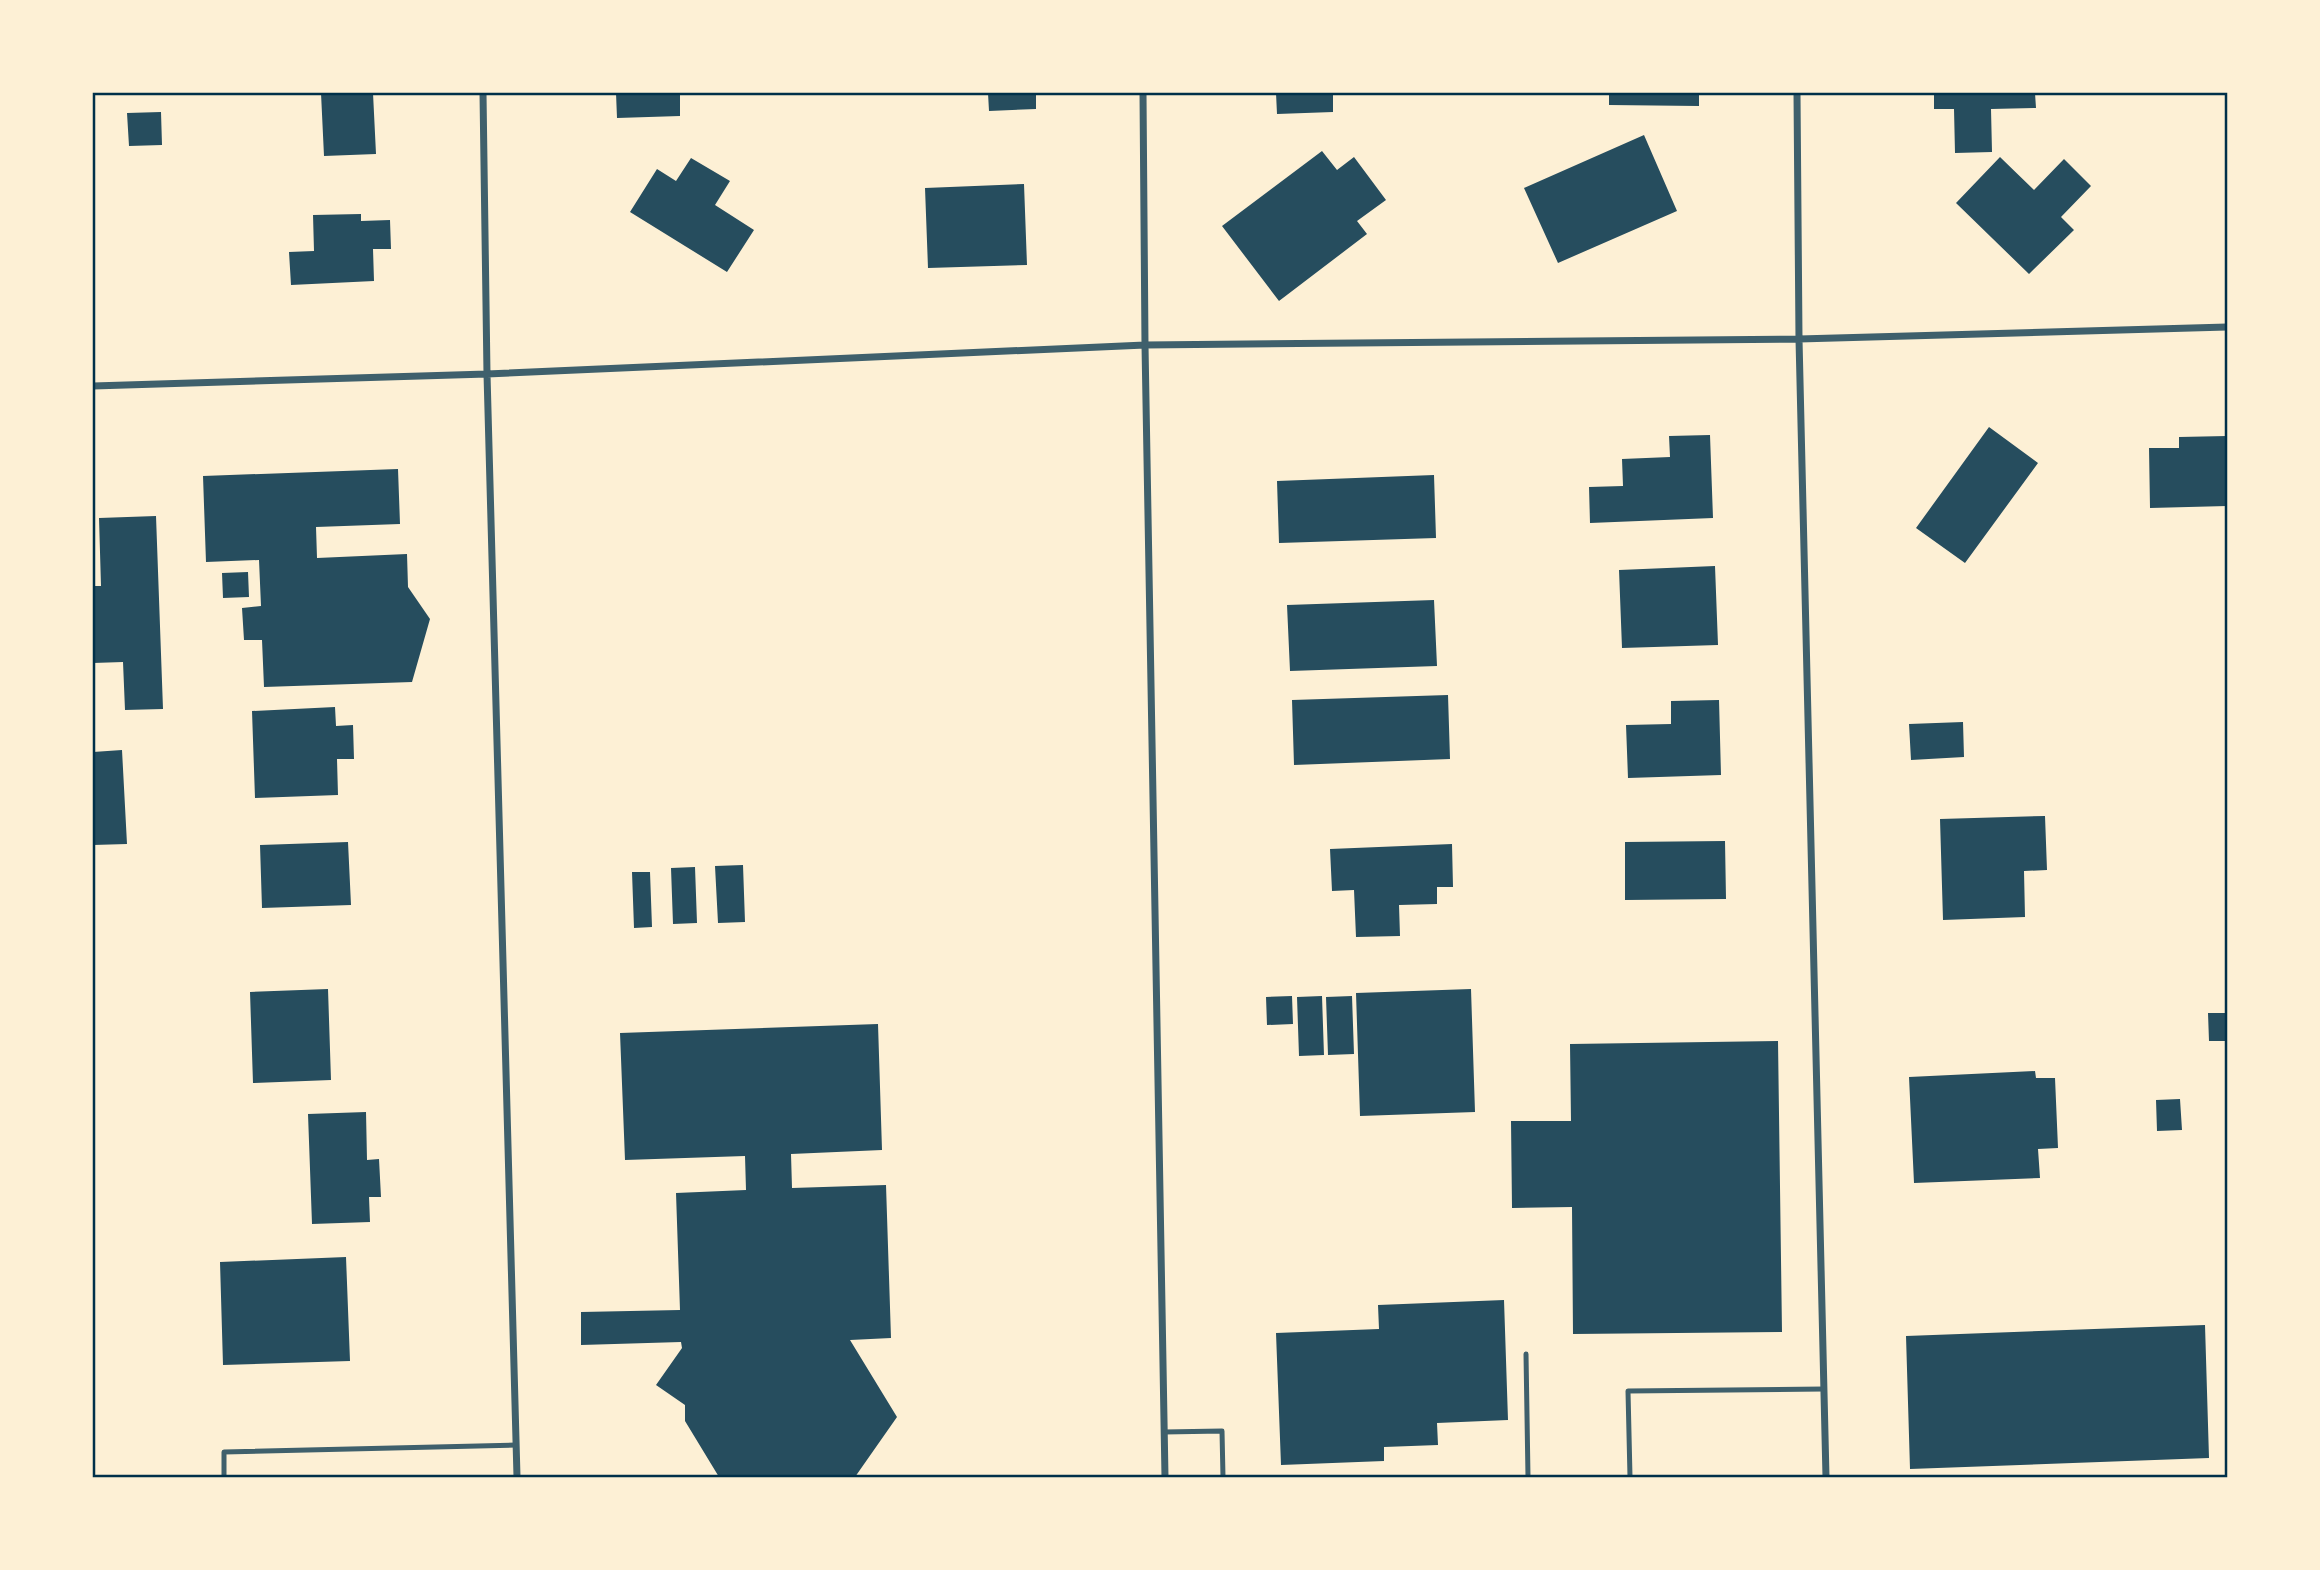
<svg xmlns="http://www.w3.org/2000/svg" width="2320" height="1570" viewBox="0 0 2320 1570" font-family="'Open Sans',sans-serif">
<rect width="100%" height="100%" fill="#fdf0d5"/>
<!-- building -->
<path fill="#264d5e" d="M321 93H373L376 154 324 156Z
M616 93H680V116L617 118Z
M988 93H1036V109L989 111Z
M1276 93H1333V112L1277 114Z
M1609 93H1699V106L1609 105Z
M1934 93H2035L2036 108 1991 109 1992 152 1955 153 1954 109H1934Z
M161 112 162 145 129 146 127 113Z
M1644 135 1677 211 1558 263 1524 188Z
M1322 151 1337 170 1354 157 1386 200 1357 221 1367 234 1279 301 1222 226Z
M2000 157 2034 190 2064 159 2091 186 2061 217 2074 230 2029 274 1956 203Z
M691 158 730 181 715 205 754 230 727 272 630 212 657 169 676 181Z
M1024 184 1027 265 928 268 925 188Z
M361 214V221L390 220 391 249H373L374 281 291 285 289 252 314 251 313 215Z
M1989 427 2038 463 1965 563 1916 528Z
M1710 435 1713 518 1590 523 1589 487 1623 486 1622 459 1670 457 1669 436Z
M2227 436V506L2150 508 2149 448H2179V437Z
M398 469 400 524 316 527 317 558 407 554 408 587 430 619 412 682 264 687 262 640H244L242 608 261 606 259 560 206 562 203 476Z
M1434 475 1436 538 1279 543 1277 481Z
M156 516 163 709 125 710 123 662 93 663V586H101L99 518Z
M1715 566 1718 645 1622 648 1619 570Z
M248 572 249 597 223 598 222 573Z
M1434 600 1437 666 1290 671 1287 605Z
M1448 695 1450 759 1294 765 1292 700Z
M1719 700 1721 775 1628 778 1626 725 1671 724V701Z
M335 707 336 726 353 725 354 759H337L338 795 255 798 252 711Z
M1963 722 1964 757 1911 760 1909 724Z
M122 750 127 844 93 845V752Z
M2045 816 2047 870 2024 871 2025 917 1943 920 1940 819Z
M1725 841 1726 899 1625 900V842Z
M348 842 351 905 262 908 260 845Z
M1452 844 1453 887H1437V904L1399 905 1400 936 1356 937 1354 890 1332 891 1330 849Z
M743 865 745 922 718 923 715 866Z
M695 867 697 923 673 924 671 868Z
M632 872H650L652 927 634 928Z
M328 989 331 1080 253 1083 250 992Z
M1471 989 1475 1112 1360 1116 1356 993Z
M1292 996 1293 1024 1267 1025 1266 997Z
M1322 996 1324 1055 1299 1056 1297 997Z
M1352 996 1354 1054 1328 1055 1326 997Z
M2208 1013H2227V1041H2209Z
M878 1024 882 1150 791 1154 792 1188 886 1185 891 1338 850 1340 897 1417 855 1477H719L685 1421V1405L656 1385 682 1348 681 1342 581 1345V1312L680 1310 676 1193 746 1190 745 1156 625 1160 620 1033Z
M1778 1041 1782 1332 1573 1334 1572 1207 1512 1208 1511 1121H1571L1570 1044Z
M2035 1071 2036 1078H2055L2058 1148 2038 1149 2040 1178 1914 1183 1909 1077Z
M2180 1099 2182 1130 2157 1131 2156 1100Z
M366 1112 367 1160 379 1159 381 1197H369L370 1222 312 1224 308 1114Z
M346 1257 350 1361 223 1365 220 1262Z
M1504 1300 1508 1420 1437 1423 1438 1445 1384 1447V1461L1281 1465 1276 1333 1379 1329 1378 1305Z
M2205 1325 2209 1458 1910 1469 1906 1336Z"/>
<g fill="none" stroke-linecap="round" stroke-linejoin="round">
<!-- service -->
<path stroke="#3f606c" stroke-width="5" d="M1526 1354 1528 1477
M1164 1432 1222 1431 1223 1477
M224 1477V1452L516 1445
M1630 1477 1628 1391 1824 1389"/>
<!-- minor -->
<path stroke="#3f606c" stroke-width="7" d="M483 93 487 374 517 1477
M1143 93 1145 345 1165 1477
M1797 93 1799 339 1826 1477
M93 386 487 374 1145 345 1799 339 2227 327"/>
</g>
<!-- border -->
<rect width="2320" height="1570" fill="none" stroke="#fdf0d5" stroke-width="189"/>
<rect x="94" y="94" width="2132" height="1382" fill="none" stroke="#003049" stroke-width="2.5"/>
</svg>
